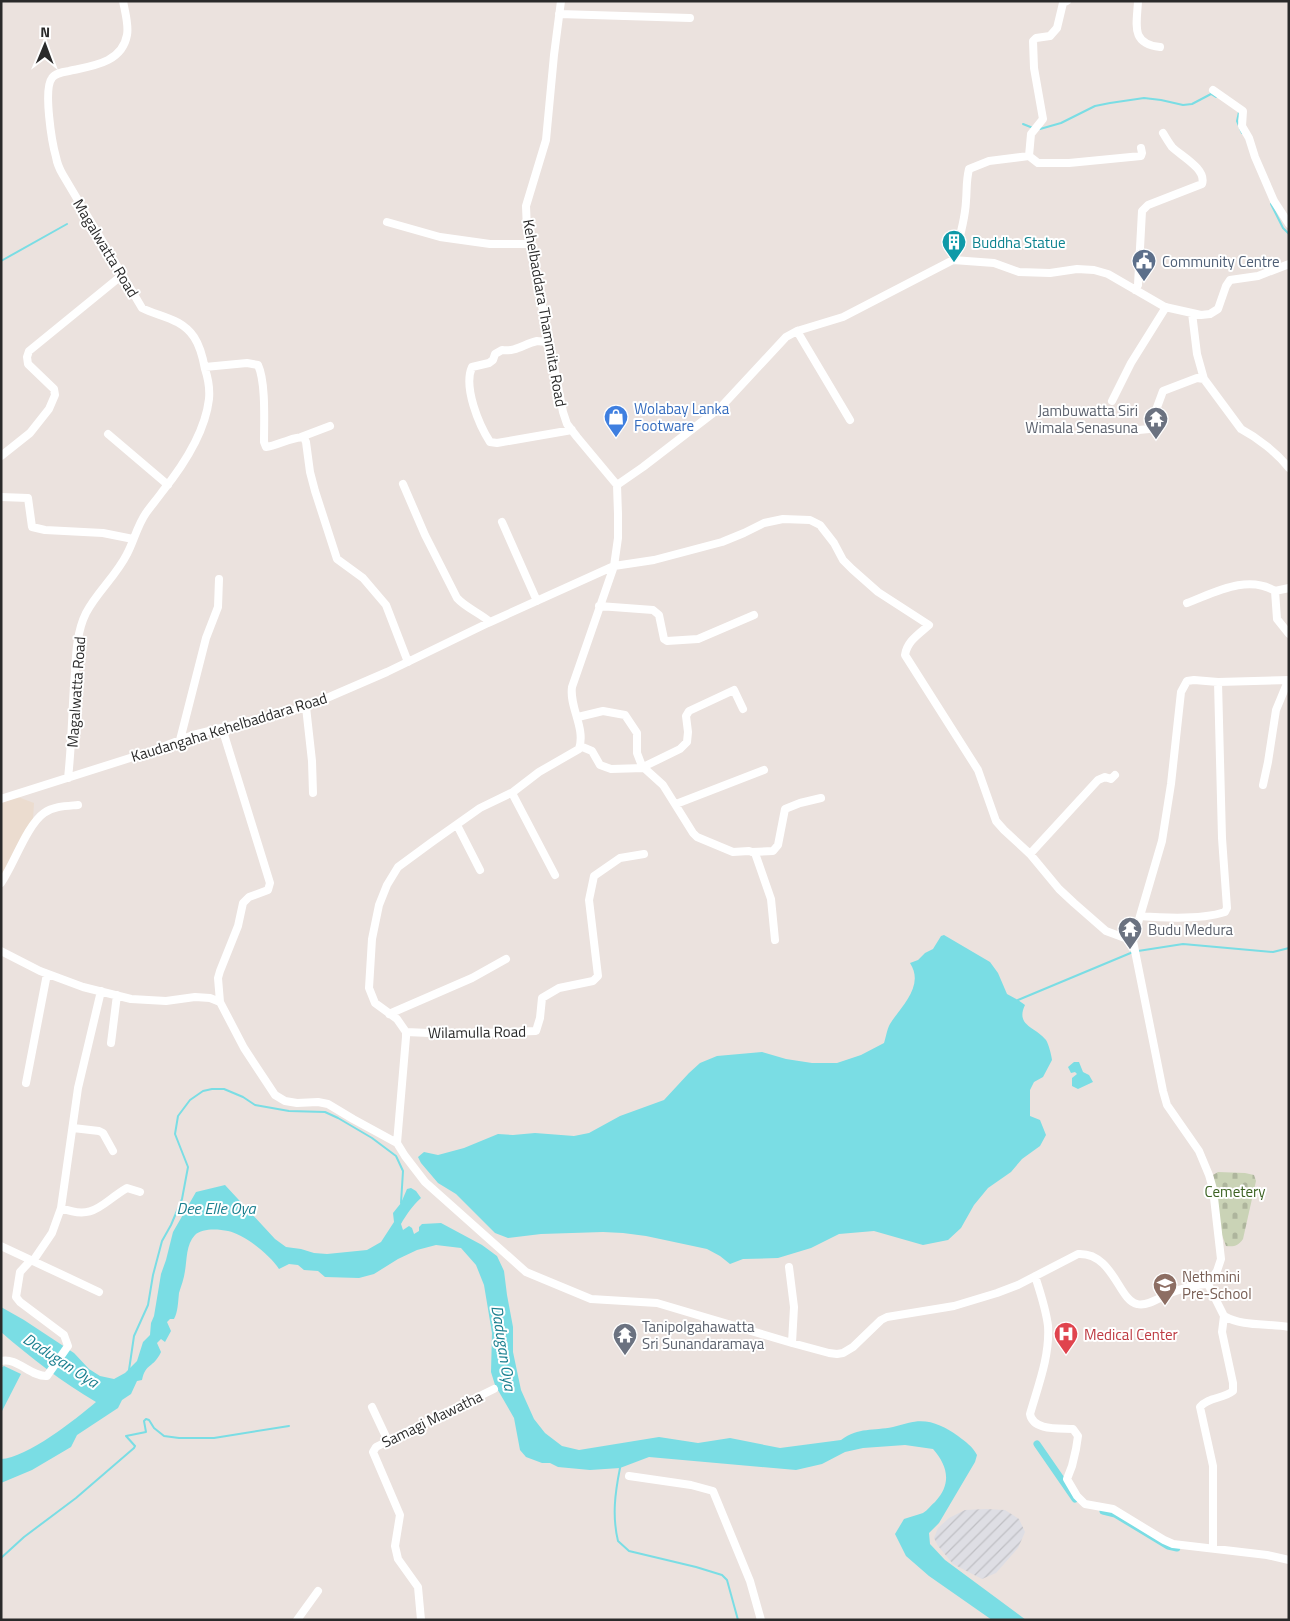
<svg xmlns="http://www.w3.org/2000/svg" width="1290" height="1621" viewBox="0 0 1290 1621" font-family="'Titillium Web',sans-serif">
<defs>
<pattern id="industrial-furrows" width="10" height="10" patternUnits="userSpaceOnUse" patternTransform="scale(1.25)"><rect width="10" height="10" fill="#dedee4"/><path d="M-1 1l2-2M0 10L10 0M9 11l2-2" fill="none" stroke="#bfbfc4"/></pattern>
<pattern id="cemetery-stones" width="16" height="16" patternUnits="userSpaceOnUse" patternTransform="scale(1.25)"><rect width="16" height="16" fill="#cad3b6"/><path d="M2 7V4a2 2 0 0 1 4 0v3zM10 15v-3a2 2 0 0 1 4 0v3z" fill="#aeb59d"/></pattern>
</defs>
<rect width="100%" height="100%" fill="#ebe2de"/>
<!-- industrial -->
<path fill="url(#industrial-furrows)" d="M986 1509 1005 1510 1019 1519 1025 1532 1018 1548 996 1573 982 1579 953 1564 938 1546 934 1538 938 1528 949 1518 965 1510Z"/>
<!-- education -->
<path fill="#ebdccf" d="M18 797 34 803 33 819 1 879V803Z"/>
<!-- cemetery -->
<path fill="url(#cemetery-stones)" d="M1218 1172 1245 1173 1254 1175 1256 1181 1243 1239C1238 1246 1234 1247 1226 1246L1222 1235 1213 1175Z"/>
<!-- water -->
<path fill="#7adde4" d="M944 935 990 962 998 973 1007 994 1018 1000 1025 1005C1015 1026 1036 1027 1046 1040 1049 1045 1051 1054 1052 1060L1043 1077 1034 1082 1030 1090V1116L1040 1120 1046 1135 1040 1146 1022 1159 1011 1172 988 1188 974 1205 961 1228 948 1240 923 1245 874 1231 839 1234 811 1248 778 1258 743 1259 730 1264 720 1256 707 1249 646 1236 623 1233 603 1232 541 1234 508 1238 495 1233 456 1194 438 1183 421 1163 418 1157 424 1152 438 1155 464 1148 498 1134 513 1135 535 1133 574 1136 589 1133 620 1116 664 1100 689 1073 700 1063 717 1056 762 1052 786 1059 812 1063H837L861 1055 884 1043C886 1037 887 1029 890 1024 901 1006 925 986 910 963L918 960 925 953 933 949 941 936Z
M1074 1062H1079L1083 1072 1089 1075 1093 1082 1078 1089 1072 1086V1078L1077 1074 1075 1072 1071 1073 1068 1067Z
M225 1185 275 1239 286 1247 301 1249 314 1253 327 1254 367 1250 381 1242 394 1222 393 1213 401 1203 407 1189 411 1188 416 1191 421 1198C413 1205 406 1215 401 1224L403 1230 409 1226 412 1228 414 1234 419 1231V1227L422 1224 441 1223 482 1245 497 1256 504 1271 507 1295 513 1327V1352L521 1390 534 1419 545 1433 562 1446 579 1450 659 1437 698 1443 730 1438 780 1448 841 1440C859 1427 873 1431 893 1427 898 1426 903 1424 908 1423 928 1418 942 1425 958 1436 966 1442 972 1446 977 1455L975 1462 939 1523 929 1533 930 1544 945 1560 1026 1620H992L929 1576 906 1556 895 1534 904 1519C910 1517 917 1515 923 1513 928 1510 931 1505 935 1502 952 1484 948 1466 933 1449L905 1445 863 1448 845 1452 822 1464 796 1470 649 1457 620 1468 590 1470 558 1467 550 1463H542L526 1457 520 1450 514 1418 495 1385 491 1372 492 1333 484 1285 476 1265 461 1248 436 1245 417 1250 398 1259 374 1274 359 1278 325 1277 318 1271 304 1270 298 1265 289 1264 279 1269C270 1255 244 1234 228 1231 218 1229 202 1228 195 1235 186 1244 187 1260 185 1271 184 1279 181 1286 179 1293 178 1302 178 1312 174 1319H170L167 1322 171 1331 165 1342 161 1339 157 1343 161 1352C153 1369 146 1362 142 1380L137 1381 131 1394 122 1400 118 1408 77 1435 71 1447 32 1470 1 1483V1459C27 1458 76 1419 96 1402 62 1382 31 1358 1 1332V1307L24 1320 74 1353 89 1369 100 1376 114 1379 125 1373 137 1361 143 1342 150 1335 151 1323 154 1316 161 1274 166 1260 173 1232 196 1192Z
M4 1366 21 1374 1 1413V1368Z"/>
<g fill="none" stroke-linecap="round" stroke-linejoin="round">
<!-- stream -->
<path stroke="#7adde4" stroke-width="2" d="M1239 112 1237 121 1242 133
M1023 124 1033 128
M1040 129 1061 123 1095 106 1110 103 1144 98 1161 100 1183 105 1192 104 1211 94 1216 97
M1271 204 1283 228 1289 234
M1 261 67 224
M1138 951 1183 944 1273 952 1289 948
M1018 1000 1133 952
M129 1370 134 1336 148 1305 153 1275 162 1241 171 1225 182 1199 188 1167 175 1134 178 1116 190 1100 203 1091 212 1089H224L243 1097 255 1105 289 1111 325 1112 338 1118 372 1138 396 1156 403 1171 401 1203
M620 1468C615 1493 612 1516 618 1541L629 1551 696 1567 722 1575 727 1580 738 1620
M1 1558 24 1537 76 1498 134 1448 135 1446 126 1436 146 1432 144 1421 146 1419 149 1420 154 1428 164 1436 179 1438H214L289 1426"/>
<!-- canal -->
<path stroke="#7adde4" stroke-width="7" d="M1037 1444 1075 1499
M1103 1511 1115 1514 1168 1546 1177 1548"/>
<!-- minor -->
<path stroke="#fff" stroke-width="8" d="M1067 1 1063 3 1057 28 1050 36 1036 38 1033 41 1034 68 1043 119 1031 134 1029 156 1038 163H1069L1141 156 1142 153 1141 148
M1138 1C1137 24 1130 44 1160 47
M559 14 690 18
M1213 90 1243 111 1242 126 1249 138 1255 157 1274 201 1289 224
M387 222 440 237 490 244H530
M953 260C959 241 965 221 966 201 967 190 966 181 969 169L989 161 1029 156
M1135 290 1138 285 1142 211 1148 205 1202 184C1207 169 1181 156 1172 147 1169 143 1166 138 1163 133
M1192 313 1197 354 1204 379 1241 429C1258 438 1277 453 1289 468
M797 331 850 420
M549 343C545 342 541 341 537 341 524 344 516 352 502 350L495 354 493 360 489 363 472 367C463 387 479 425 490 442L497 443 572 430
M205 367 247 363 258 365C266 382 264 422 264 442L266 447C277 446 296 435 304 438L306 442 310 472 315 491 337 559 363 578 386 605 408 662
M1112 401 1131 363 1166 307
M1139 430 1149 429 1163 391 1197 378 1204 379
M108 434 168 485
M301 437 330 426
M1 456 30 433 49 409 55 395 54 389 28 364 27 357 29 351 121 276
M403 484 425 535 457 598C466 608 480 613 490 622
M617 485 643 467 721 407 786 337 797 331 843 317 953 260 994 263 1019 272 1050 273 1077 269 1094 270 1108 274 1165 307 1201 315 1210 314 1218 309 1226 286 1230 280 1258 276 1289 264
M1 497 28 498 32 527 45 530 103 533 133 539
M502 522 537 601
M1275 591 1277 619 1289 634
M1187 603C1214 593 1247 574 1275 591L1289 588
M599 606 653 610 659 615 664 639 667 641 698 639 754 615
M306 707 312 761 313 793
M578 717 603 711 625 715 637 733V753L642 766 663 785 693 833 697 837 733 852 749 851 755 853 771 899 775 940
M180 740 206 638 218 607 219 579
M580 746 592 751 600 765 611 769 644 768
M643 767 680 749 687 742 688 732 686 716 689 711 734 690 743 709
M68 778C72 743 72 708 75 672 76 653 77 631 86 613 97 592 116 576 127 554 134 541 137 526 146 513 151 506 157 499 162 492 183 466 205 433 209 399 210 388 208 378 205 369 203 358 200 346 194 337 181 318 160 317 142 308L63 175C60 170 57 163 56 157 52 143 43 89 52 78 55 73 63 72 69 71 92 66 122 63 127 35 129 25 125 12 123 1
M1263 785 1268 762 1276 710 1288 681
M512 793 555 875
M1 799 152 751 193 735 306 707 387 672 488 623 614 566 654 560 722 542 744 533 764 523 783 519 810 520 820 525 834 543 843 560 852 569 878 592 929 625C919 634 907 641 905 655L978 770 996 821 1004 830 1030 854 1059 889 1074 903 1106 931 1133 941
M676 804 764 770
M457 825 480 870
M752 852 773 851 778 845 785 809 800 803 821 798
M1030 854 1098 780 1105 777 1111 779 1115 775
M1 883C14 864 27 825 44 813 54 806 67 806 78 805
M1140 916 1162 841 1171 784 1181 692 1187 681 1194 680 1218 682 1289 680
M1 951 40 971 83 987 131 999 166 1001 195 997 210 998 220 1002 244 1048 275 1095 285 1101 297 1103 318 1102 328 1104 353 1119 397 1143 405 1156 425 1182 526 1272 591 1299 657 1303 792 1343 829 1353 837 1354 843 1353 853 1347 881 1320 887 1317 954 1306 997 1293 1018 1285 1078 1254C1113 1252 1119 1301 1137 1304 1147 1307 1161 1297 1170 1293 1181 1289 1195 1284 1208 1284
M220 1002 218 978 220 971 238 926 243 903 249 897 268 890 270 883 222 728
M389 1014 472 978 506 959
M406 1032 452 1034 536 1031 540 1018 542 998 559 988 593 981 598 976 589 900 594 876 620 858 644 854
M111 1043 117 995
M26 1083 47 974
M73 1128 99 1131 103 1133 113 1151
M397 1143 406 1037V1032L397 1019 375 1003 369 988 372 939 379 905 387 885 398 867 432 842 480 808 513 792 539 772 579 749C586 728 569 707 572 687L614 566 618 538V514L617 485 577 437 567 424 563 412 527 230 526 206 546 140 554 55 561 1
M61 1208C95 1221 101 1203 127 1188L140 1192
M1 1246 99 1292
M33 1261 52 1233 61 1208 78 1088 101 991
M789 1267 794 1307 792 1343
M1035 1276C1040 1292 1046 1309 1048 1326 1050 1356 1038 1386 1030 1414 1033 1431 1060 1428 1073 1429L1078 1436 1076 1449 1072 1466 1067 1479 1077 1496 1085 1504 1113 1509 1164 1540 1173 1544 1267 1555 1289 1560
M1208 1284 1217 1271 1221 1259 1213 1189 1209 1175 1199 1151 1167 1105 1163 1091 1133 941 1140 916C1165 918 1201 920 1225 912L1227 908 1222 838 1218 682
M1208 1284 1224 1316C1243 1327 1267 1323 1289 1327
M1 1361C17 1357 31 1377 47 1376L68 1346 64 1335 20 1302 16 1297 20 1272 31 1260
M372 1407 388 1441
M629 1476 691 1485 713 1491 750 1581 761 1620
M1213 1548V1466L1200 1407C1208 1397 1223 1399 1233 1391V1383L1222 1332 1224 1316
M297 1620 318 1591
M421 1620 418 1587 398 1559 395 1546 400 1515 373 1452 376 1447 388 1441 494 1389"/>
</g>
<!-- icons -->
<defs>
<symbol id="building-pin" viewBox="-11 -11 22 30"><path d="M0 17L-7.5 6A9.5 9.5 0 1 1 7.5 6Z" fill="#0f9aa8" stroke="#fff"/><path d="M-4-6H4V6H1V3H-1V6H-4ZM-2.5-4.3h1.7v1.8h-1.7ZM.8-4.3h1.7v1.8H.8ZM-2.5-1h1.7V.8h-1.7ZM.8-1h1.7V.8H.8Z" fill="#fff"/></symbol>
<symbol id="civic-pin" viewBox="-11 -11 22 30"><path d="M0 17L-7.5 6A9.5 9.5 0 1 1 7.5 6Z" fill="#5c6f8a" stroke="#fff"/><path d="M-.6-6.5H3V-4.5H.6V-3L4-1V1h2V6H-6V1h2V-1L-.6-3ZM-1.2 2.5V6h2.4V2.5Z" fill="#fff"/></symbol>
<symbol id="shop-pin" viewBox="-11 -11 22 30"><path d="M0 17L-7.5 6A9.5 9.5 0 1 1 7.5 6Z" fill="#3f7fe0" stroke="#fff"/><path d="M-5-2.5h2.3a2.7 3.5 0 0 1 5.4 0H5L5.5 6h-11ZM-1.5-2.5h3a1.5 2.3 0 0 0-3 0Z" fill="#fff"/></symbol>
<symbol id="temple-pin" viewBox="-11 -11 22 30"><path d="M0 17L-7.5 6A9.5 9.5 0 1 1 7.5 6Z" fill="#6b7280" stroke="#fff"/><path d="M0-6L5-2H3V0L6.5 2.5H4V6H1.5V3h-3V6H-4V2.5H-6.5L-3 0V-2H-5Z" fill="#fff"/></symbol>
<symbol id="school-pin" viewBox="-11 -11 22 30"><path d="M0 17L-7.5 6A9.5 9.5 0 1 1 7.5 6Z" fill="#8d6e63" stroke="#fff"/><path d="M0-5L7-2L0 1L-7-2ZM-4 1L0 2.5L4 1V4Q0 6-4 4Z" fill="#fff"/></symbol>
<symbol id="hospital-pin" viewBox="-11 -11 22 30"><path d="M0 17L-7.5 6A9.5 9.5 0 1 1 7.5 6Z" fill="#e0444e" stroke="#fff"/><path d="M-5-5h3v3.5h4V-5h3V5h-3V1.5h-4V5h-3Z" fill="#fff"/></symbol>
</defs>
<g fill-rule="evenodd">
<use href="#building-pin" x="940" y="228" width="28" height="38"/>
<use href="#civic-pin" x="1130" y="247" width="28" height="38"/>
<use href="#shop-pin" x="602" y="403" width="28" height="38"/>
<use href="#temple-pin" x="1142" y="405" width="28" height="38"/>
<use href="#temple-pin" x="1116" y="915" width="28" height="38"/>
<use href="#school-pin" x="1151" y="1271" width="28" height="38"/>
<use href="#hospital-pin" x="1052" y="1320" width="28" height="38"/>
<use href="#temple-pin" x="611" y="1321" width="28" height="38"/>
</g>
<g text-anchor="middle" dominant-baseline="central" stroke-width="4" stroke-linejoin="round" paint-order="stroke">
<!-- culture labels -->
<g font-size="15" fill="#0d838f" stroke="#fff" text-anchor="start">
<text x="972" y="242">Buddha Statue</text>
</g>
<!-- street labels -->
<g font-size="15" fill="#2a2a2a" stroke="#fff">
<text transform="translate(106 248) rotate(59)">Magalwatta Road</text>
<text transform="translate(545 313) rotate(80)">Kehelbaddara Thammita Road</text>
<text transform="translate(76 692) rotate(-86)">Magalwatta Road</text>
<text transform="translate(229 727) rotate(-17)">Kaudangaha Kehelbaddara Road</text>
<text transform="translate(477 1032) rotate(-1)">Wilamulla Road</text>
<text transform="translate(432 1419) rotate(-26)">Samagi Mawatha</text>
</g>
<!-- service labels -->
<g font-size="15" fill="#4e5e75" stroke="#fff" text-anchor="start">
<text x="1162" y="261">Community Centre</text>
</g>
<!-- shop labels -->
<g font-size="15" fill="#366cbe" stroke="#fff" text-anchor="start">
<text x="634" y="408">Wolabay Lanka<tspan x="634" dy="17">Footware</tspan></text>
</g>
<!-- worship labels -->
<g font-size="15" fill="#5b616d" stroke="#fff" text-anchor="start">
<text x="1138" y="410" text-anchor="end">Jambuwatta Siri<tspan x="1138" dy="17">Wimala Senasuna</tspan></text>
<text x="1148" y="929">Budu Medura</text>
<text x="642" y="1326">Tanipolgahawatta<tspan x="642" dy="17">Sri Sunandaramaya</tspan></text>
</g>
<!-- park labels -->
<g font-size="15" fill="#3b6121" stroke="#fff">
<text x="1235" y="1191">Cemetery</text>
</g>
<!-- education labels -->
<g font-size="15" fill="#785e54" stroke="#fff" text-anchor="start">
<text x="1182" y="1276">Nethmini<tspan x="1182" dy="17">Pre-School</tspan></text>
</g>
<!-- health labels -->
<g font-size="15" fill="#be3a42" stroke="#fff" text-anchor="start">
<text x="1084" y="1334">Medical Center</text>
</g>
<!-- water labels -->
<g font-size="16" font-style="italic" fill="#1a7f8f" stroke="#fff">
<text x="216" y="1208">Dee Elle Oya</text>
<text transform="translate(504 1348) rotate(81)">Dadugan Oya</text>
<text transform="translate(61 1360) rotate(33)">Dadugan Oya</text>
</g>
</g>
<!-- border -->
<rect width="1290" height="1621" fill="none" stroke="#2a2a2a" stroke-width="5"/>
<!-- north arrow -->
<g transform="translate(45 45) rotate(1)" stroke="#ffffff" stroke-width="4" paint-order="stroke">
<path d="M0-4L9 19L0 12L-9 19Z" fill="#2a2a2a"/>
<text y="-8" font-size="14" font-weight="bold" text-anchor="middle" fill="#2a2a2a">N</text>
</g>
</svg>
